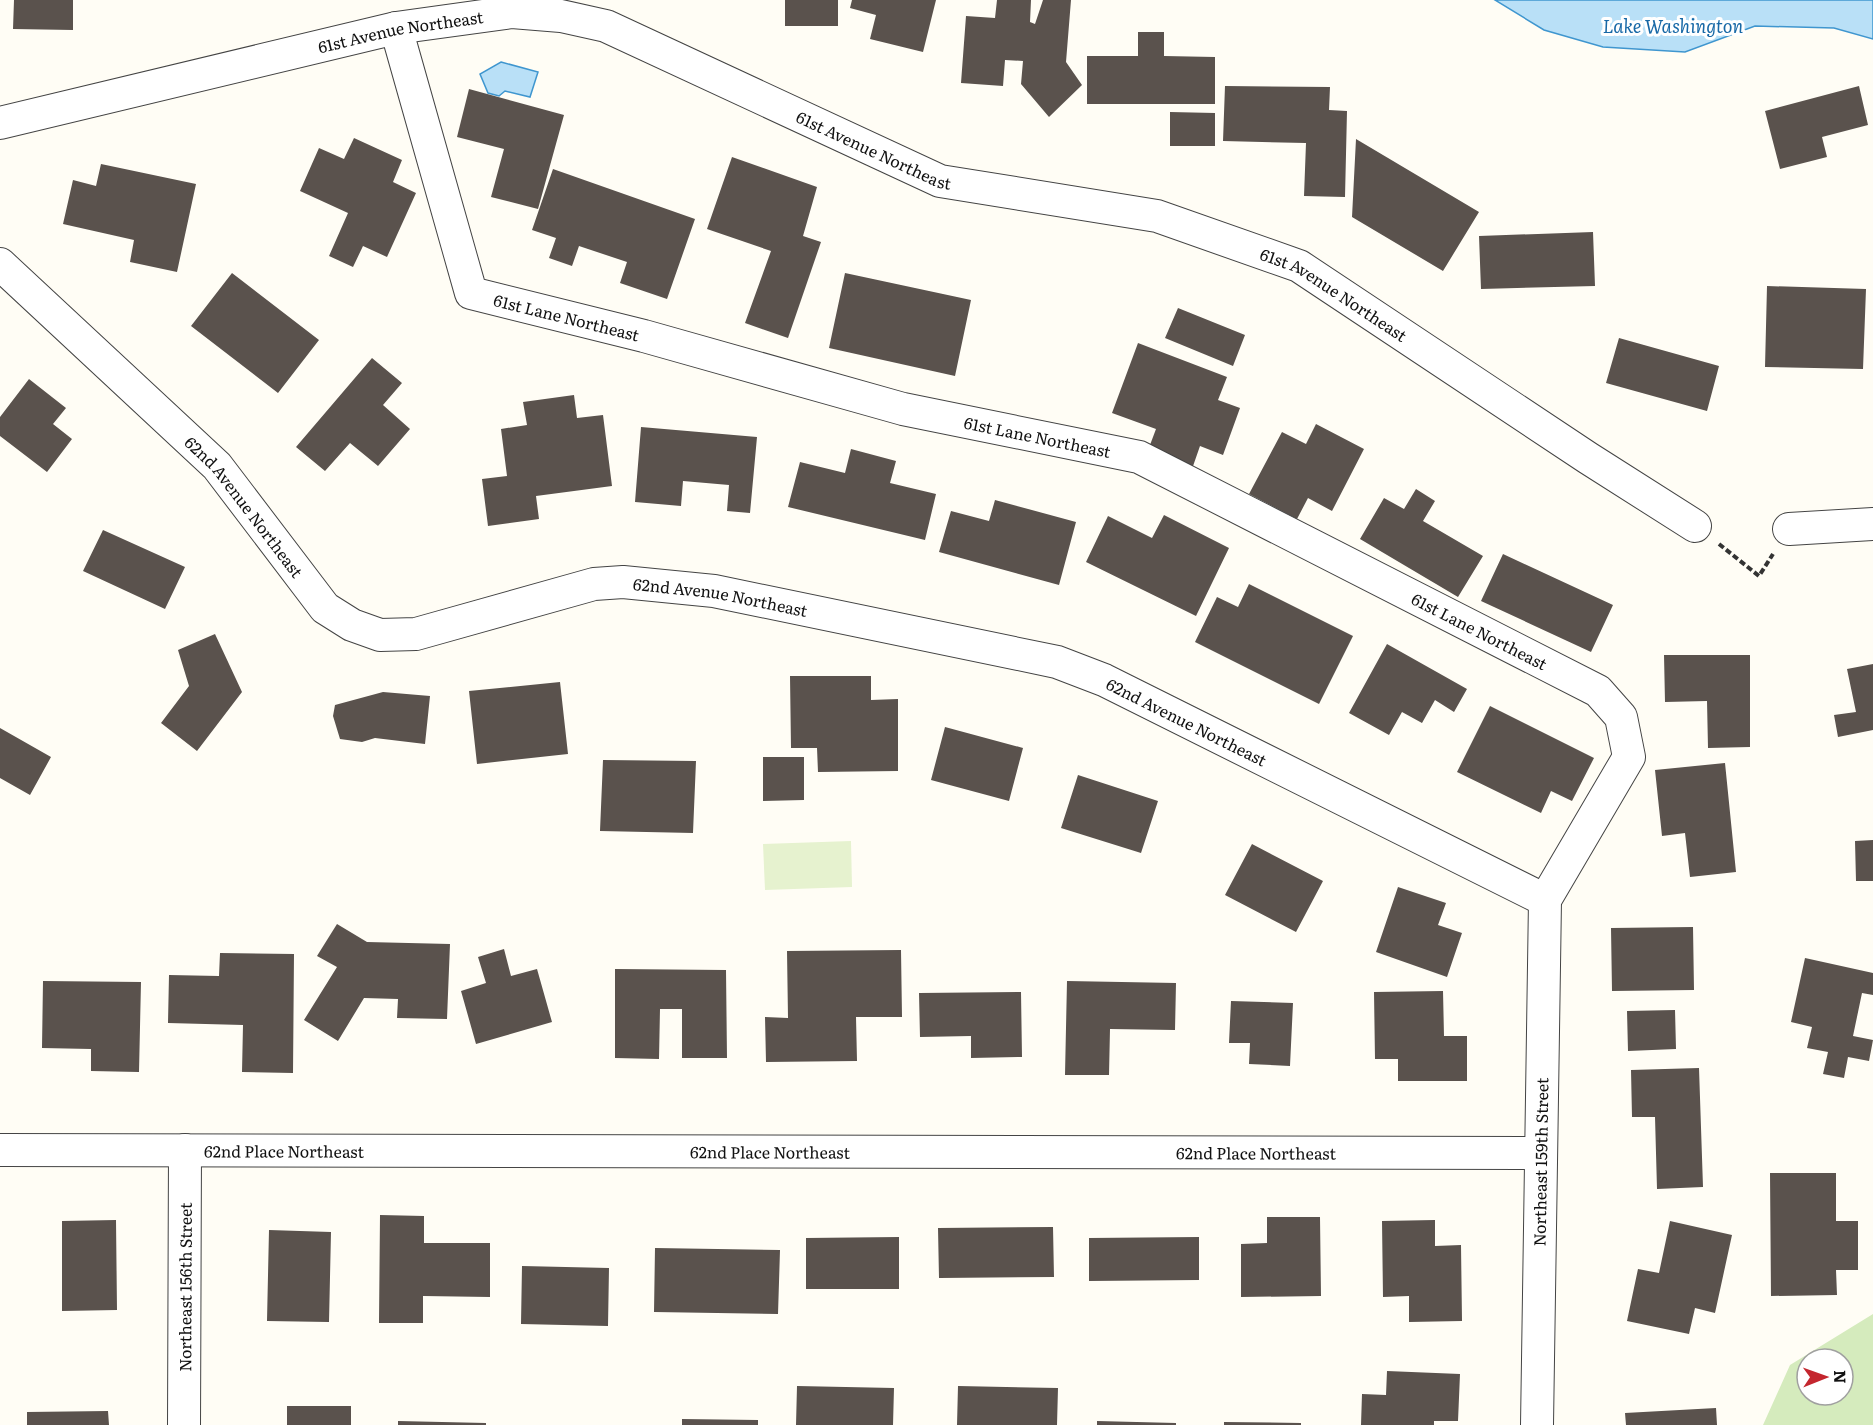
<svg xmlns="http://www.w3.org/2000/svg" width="1873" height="1425" viewBox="0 0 1873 1425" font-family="Literata,serif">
<rect width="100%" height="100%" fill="#fffdf5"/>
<!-- green -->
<path fill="#d5ebbd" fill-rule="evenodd" d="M1873 1314V1425H1763L1790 1365ZM1807 1359H1843V1395H1807Z"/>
<!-- pitch -->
<path fill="#e6f2cf" d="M851 841 852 887 765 890 763 844Z"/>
<!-- water -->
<path fill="#b9e0f7" stroke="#3f96cf" stroke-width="1.5" d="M1495 0H1873V39L1834 28 1755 26 1685 52 1603 47 1544 30Z
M501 62 538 72 530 97 505 91 499 96 488 93 480 74Z"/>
<!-- building -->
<path fill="#5a524d" d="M14 0H73V30L13 29Z
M785 0H838V26H785Z
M852 0H936L923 52 870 39 876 15 850 8Z
M997 0H1031L1030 22 1035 24 1043 0H1071L1066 62 1082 85 1049 117 1021 84 1023 61 1005 60 1003 86 961 83 966 16 995 18Z
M1138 32H1164V56L1215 57V104H1087V56H1138Z
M1225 86 1330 87 1329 110 1347 111 1345 197 1304 196 1306 143 1223 141Z
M1859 86 1868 125 1822 137 1827 157 1780 169 1765 111Z
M469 89 564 115 538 209 491 197 504 149 457 137Z
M1170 112 1215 113V146H1170Z
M354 138 402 160 393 182 416 193 387 257 363 246 353 267 329 256 348 213 300 191 319 148 344 159Z
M1356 139 1479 212 1443 271 1352 217Z
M732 157 817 187 803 236 821 242 788 338 745 323 771 251 707 229Z
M101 164 196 184 177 272 130 262 134 240 63 224 73 180 96 186Z
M553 169 695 219 667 299 620 283 627 262 579 246 572 266 549 258 556 238 532 230Z
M1593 232 1595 286 1481 289 1479 236Z
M232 273 319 340 278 393 191 326Z
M845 273 971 300 955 376 829 348Z
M1767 286 1866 289 1863 369 1765 367Z
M1178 308 1245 335 1233 366 1165 338Z
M1619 338 1719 366 1707 411 1606 383Z
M1138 343 1227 377 1218 400 1240 408 1223 455 1200 446 1192 469 1147 453 1156 429 1112 413Z
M372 358 402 383 383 405 410 429 378 466 350 443 325 471 296 447Z
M29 379 66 408 53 424 72 439 47 472 0 436V417Z
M574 395 577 418 603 415 612 486 536 496 539 519 488 526 482 479 507 476 501 429 527 425 523 402Z
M1316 424 1364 449 1332 511 1308 498 1297 519 1249 494 1282 432 1306 444Z
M641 427 757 437 750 513 727 511 729 485 683 481 681 506 635 502Z
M851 449 896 461 890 483 936 494 925 540 788 507 800 462 845 473Z
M1416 489 1435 501 1423 521 1483 556 1458 597 1360 539 1384 498 1404 509Z
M995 500 1076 522 1059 585 939 552 951 511 989 521Z
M1164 515 1229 548 1196 616 1086 562 1108 516 1152 538Z
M103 530 185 567 165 609 83 571Z
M1503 554 1613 605 1591 652 1481 601Z
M1249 584 1353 636 1319 704 1195 642 1217 597 1238 607Z
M215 634 242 692 197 751 161 723 189 686 178 650Z
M1387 644 1467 689 1454 712 1435 700 1422 723 1402 712 1389 735 1349 713Z
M1664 655H1750V747L1708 748 1707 701 1665 702Z
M1873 664V730L1838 737 1834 715 1856 712 1847 669Z
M790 676H871V700L898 699V771L818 772 817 748H791Z
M560 682 568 754 477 764 469 691Z
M383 692 430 696 425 744 375 738 362 742 340 739 333 716 335 705Z
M1490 706 1594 758 1572 801 1551 791 1541 813 1457 772Z
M945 727 1023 748 1009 801 931 780Z
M0 728 51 757 30 795 0 778Z
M763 757H804V800L763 801Z
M603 760 696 761 693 833 600 831Z
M1725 763 1736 872 1690 877 1685 833 1662 836 1655 770Z
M1078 775 1158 801 1141 853 1061 828Z
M1873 840V881H1856L1855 841Z
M1252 844 1323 881 1296 932 1225 895Z
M1398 887 1446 903 1438 925 1462 933 1447 977 1376 952Z
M337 924 367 942 450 944 447 1019 397 1018 398 999 364 998 338 1041 304 1020 337 967 317 956Z
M1693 927 1694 990 1612 991 1611 928Z
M504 949 511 976 537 969 552 1022 476 1044 461 991 486 983 478 957Z
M901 950 902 1017H856L857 1061 766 1062 765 1017 788 1018 787 951Z
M220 953 294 954 293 1073 242 1072 243 1025 168 1023 169 975 219 976Z
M1805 958 1873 973V995L1862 993 1853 1036 1873 1040 1869 1061 1848 1057 1844 1078 1823 1074 1828 1052 1807 1048 1812 1027 1791 1022Z
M615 969 726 970 727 1058H682V1009H660L659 1059 615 1058Z
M43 981 141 982 139 1072 91 1071V1049L42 1048Z
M1067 981 1176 983 1175 1030 1110 1029 1109 1075H1065Z
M1443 991 1444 1036H1467V1081H1398V1059H1375L1374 992Z
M1021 992 1022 1057 971 1058V1036L920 1037 919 993Z
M1231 1001 1293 1003 1290 1066 1249 1064 1250 1043H1229Z
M1675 1010 1676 1049 1628 1051 1627 1011Z
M1699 1068 1703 1187 1657 1189 1655 1117H1632L1631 1070Z
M1770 1173H1836V1221H1858V1270H1836L1837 1295 1771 1296Z
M380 1215 424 1216V1243H490V1297L423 1296V1323H379Z
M1267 1217H1320L1321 1296 1241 1297V1244L1267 1243Z
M116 1220 117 1310 62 1311V1221Z
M1435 1220V1246L1461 1245 1462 1321 1409 1322V1296L1383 1297 1382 1221Z
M1670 1221 1732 1235 1715 1313 1695 1308 1689 1334 1627 1321 1638 1269 1659 1273Z
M1053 1227 1054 1277 939 1278 938 1228Z
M269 1230 331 1232 329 1322 267 1321Z
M899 1237V1289H806V1238Z
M1199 1237V1280L1089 1281V1238Z
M655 1248 780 1250 778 1314 654 1312Z
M522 1266 609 1268 608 1326 521 1324Z
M1387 1371 1460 1374 1458 1421H1434V1425H1361L1362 1394 1386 1395Z
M797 1386 894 1388 893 1425H796Z
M958 1386 1058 1388 1057 1425H957Z
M287 1406H351V1425H287Z
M1716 1408 1717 1425H1626L1625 1413Z
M108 1411 109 1425H27V1412Z
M682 1419 758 1420V1425H682Z
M398 1421 486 1423V1425H398Z
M1097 1421 1176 1423V1425H1097Z
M1224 1422 1301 1423V1425H1224Z"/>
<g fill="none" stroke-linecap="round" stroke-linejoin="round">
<defs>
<g id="street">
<path id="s1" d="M396 28 471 293 644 336 903 409 1139 457 1598 691 1621 717 1629 757 1545 900 1537 1425"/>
<path id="s2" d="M0 123 396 28 512 12 561 16 606 26 940 181 1157 216 1299 266 1588 458 1695 526"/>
<path id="s3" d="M0 264 217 466 325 608 352 625 380 635 416 634 594 584 623 582 714 591 1057 662 1104 680 1545 900"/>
<path d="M1789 529 1873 524"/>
<path id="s4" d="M0 1150 1540 1153"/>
<path id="s5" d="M184 1425 185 1150"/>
</g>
</defs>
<!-- street casing -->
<use href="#street" stroke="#444" stroke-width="34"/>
<!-- path -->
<path stroke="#333" stroke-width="4" stroke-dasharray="6 3" stroke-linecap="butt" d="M1719 544 1759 576 1773 554"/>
<!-- street -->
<use href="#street" stroke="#fff" stroke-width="32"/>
</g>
<g text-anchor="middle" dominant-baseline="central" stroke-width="6" stroke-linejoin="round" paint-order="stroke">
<!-- street labels -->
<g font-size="16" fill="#111" stroke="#fff">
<text stroke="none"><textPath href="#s2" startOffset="411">61st Avenue Northeast</textPath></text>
<text stroke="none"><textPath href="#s2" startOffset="915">61st Avenue Northeast</textPath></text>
<text stroke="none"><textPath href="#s2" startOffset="1402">61st Avenue Northeast</textPath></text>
<text stroke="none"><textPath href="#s1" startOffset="374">61st Lane Northeast</textPath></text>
<text stroke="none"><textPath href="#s1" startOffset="860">61st Lane Northeast</textPath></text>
<text stroke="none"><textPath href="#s3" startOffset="345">62nd Avenue Northeast</textPath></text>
<text stroke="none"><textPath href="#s3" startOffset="885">62nd Avenue Northeast</textPath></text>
<text stroke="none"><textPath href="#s1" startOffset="1346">61st Lane Northeast</textPath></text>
<text stroke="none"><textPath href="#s3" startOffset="1371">62nd Avenue Northeast</textPath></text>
<text stroke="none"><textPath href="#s4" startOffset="284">62nd Place Northeast</textPath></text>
<text stroke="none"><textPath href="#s4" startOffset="770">62nd Place Northeast</textPath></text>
<text stroke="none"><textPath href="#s4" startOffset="1256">62nd Place Northeast</textPath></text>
<text transform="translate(1540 1162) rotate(-89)">Northeast 159th Street</text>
<text stroke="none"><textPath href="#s5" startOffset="138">Northeast 156th Street</textPath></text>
</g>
<!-- water labels -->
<g font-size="18" font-style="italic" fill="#1768a6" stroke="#fff">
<text x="1673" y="25">Lake Washington</text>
</g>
</g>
<!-- north arrow -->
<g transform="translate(1825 1377) rotate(89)"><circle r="28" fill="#ffffff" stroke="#a0a0a0" stroke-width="1.5"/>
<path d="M0-4.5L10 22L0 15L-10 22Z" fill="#c4262e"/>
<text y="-9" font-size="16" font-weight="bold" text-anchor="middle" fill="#111111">N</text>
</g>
</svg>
